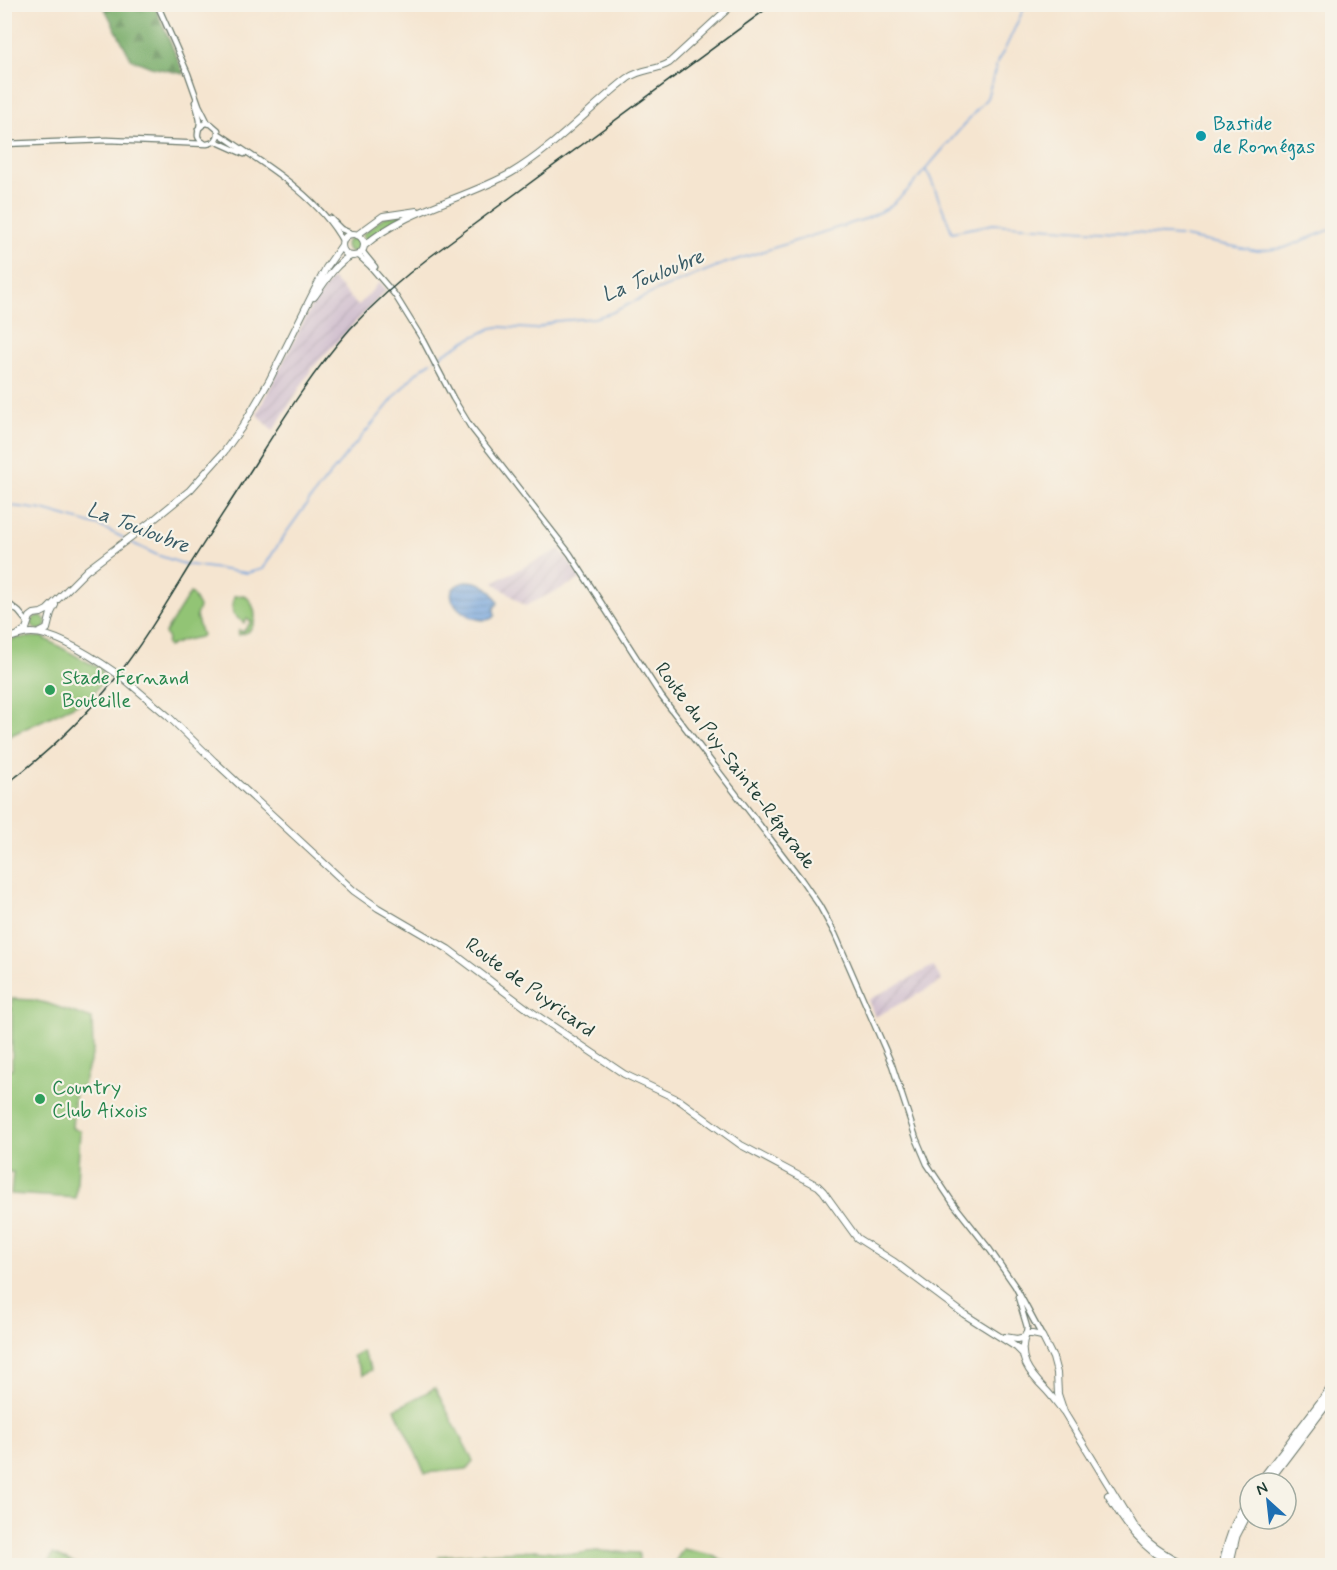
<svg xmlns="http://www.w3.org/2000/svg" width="1337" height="1570" viewBox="0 0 1337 1570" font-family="Mynerve,sans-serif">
<defs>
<pattern id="industrial-furrows" width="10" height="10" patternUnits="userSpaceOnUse" patternTransform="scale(1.5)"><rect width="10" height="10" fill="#cfbdce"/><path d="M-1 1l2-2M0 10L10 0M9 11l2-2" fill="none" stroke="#b1a3b2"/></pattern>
<pattern id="forest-firs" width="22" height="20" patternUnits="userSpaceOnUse" patternTransform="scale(1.5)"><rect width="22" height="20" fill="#75aa66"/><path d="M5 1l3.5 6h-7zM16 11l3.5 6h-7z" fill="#5f8c55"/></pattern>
<pattern id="water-rules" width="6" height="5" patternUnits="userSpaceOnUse" patternTransform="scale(1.5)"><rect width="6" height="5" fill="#71a2dc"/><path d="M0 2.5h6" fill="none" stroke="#5c85b3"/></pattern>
</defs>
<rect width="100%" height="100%" fill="#f7f3e8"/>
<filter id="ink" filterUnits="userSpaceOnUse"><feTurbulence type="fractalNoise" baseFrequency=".0167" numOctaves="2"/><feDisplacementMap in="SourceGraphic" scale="12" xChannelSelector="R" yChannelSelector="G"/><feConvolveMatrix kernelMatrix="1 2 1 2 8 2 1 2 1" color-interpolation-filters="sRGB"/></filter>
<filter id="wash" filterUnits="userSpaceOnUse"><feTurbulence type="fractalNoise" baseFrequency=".008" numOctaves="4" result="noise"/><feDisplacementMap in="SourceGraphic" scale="24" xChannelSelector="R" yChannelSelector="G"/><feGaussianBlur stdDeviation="1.35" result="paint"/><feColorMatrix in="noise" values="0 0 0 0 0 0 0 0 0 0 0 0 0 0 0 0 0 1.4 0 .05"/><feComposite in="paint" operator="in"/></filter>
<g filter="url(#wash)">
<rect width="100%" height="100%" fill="#f5e5d0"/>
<!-- industrial -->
<path fill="url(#industrial-furrows)" d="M332 278 358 306 380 282 386 290 312 368 273 431 257 414 312 305Z
M560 549 581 579 525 606 493 582Z
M933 966 942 981 875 1017 868 1000Z"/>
<!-- green -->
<path fill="#92c474" stroke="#588054" stroke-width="1.5" d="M412 213 366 241 362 235 384 217Z
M346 245a7 7 0 1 1 14 0a7 7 0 1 1-14 0Z
M190 593 192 594 199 607 196 616 202 635 200 637 181 641 168 647 166 642 168 640 165 633Z
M244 595C259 605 260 633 238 635L239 630 243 632 251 622 247 619 244 623C229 612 232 613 234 596Z
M32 623a7 7 0 1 1 14 0a7 7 0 1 1-14 0Z
M42 637 102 670V682L90 698 5 738V643L16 638Z
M12 999 33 1000 49 1004 92 1019 93 1052 82 1088 75 1089 72 1128 80 1131 76 1198 11 1194 13 1172H5L4 1069H12Z
M362 1351 372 1370 363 1375 353 1356Z
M435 1388 469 1453 473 1462 467 1469 425 1473 395 1409Z
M683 1549 711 1555 733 1565H673Z
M536 1550 573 1554 596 1551 639 1553V1565H518L516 1559 490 1565H439V1556Z
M53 1554 79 1565H47Z"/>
<!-- forest -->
<path fill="url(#forest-firs)" stroke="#4a744d" stroke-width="1.5" d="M103 5H154L184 74 151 67 131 59Z"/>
<!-- water -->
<path fill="url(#water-rules)" stroke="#487088" stroke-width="1.5" d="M469 581C483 582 493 590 498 603L494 608 495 616C477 633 424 590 469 581Z"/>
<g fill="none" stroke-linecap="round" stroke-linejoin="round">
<!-- stream -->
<path stroke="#71a2dc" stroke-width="1.5" d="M926 171 930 177 952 232 993 224 1180 236
M1184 237 1257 251 1284 248 1332 229
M435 359 465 341 492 328 499 327 536 329 555 321 594 318 611 313 658 290 723 264 868 218 888 208 907 191 987 98 998 60 1004 51 1026 4
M4 505 43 510 99 526 124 538
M128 541 157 555 184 564 247 573 263 569C296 513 338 464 380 415 395 397 411 374 431 362"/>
</g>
</g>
<g filter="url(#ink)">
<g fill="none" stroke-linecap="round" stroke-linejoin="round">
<defs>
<path id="minor" d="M157 4 188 74 199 105 208 123
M195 102C197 108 199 115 200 121 200 132 193 136 204 143
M218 133C261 162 319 196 343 242
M215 141 244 154
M4 144 107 140 207 144C215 143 219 138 218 130L211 124 205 123 198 129
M330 218 341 229 353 234
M362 251 375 267
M358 255 370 266 395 295 421 337 453 398 470 426 570 554 661 696 801 879 819 905 835 934 892 1065 916 1138 927 1164 953 1203 990 1250 1015 1286 1042 1336
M4 600 19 612 28 623
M1018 1297 1027 1327 1026 1334"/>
<path id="major" d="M342 245a11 11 0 1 1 22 0a11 11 0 1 1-22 0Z
M357 235 383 216 417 211
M364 246C406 209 463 200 511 173 554 148 589 108 628 78 643 68 655 71 669 63L733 4
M314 297C324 284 335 263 351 256
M39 633 47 629 51 613 55 605
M18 635 26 629 30 617 34 614 41 613 47 610 87 570 152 521 190 490 224 452 242 427 269 381 315 289 326 268 342 245
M4 640C13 637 22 633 32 633 56 633 96 659 116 673
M122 677 169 717 214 761 354 891 378 908 448 949 529 1010 624 1074 679 1100 741 1145 818 1186 823 1191 857 1238 893 1261 964 1314 1016 1347 1022 1353
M1005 1337 1017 1339 1025 1337
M1064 1412C1058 1405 1052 1396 1045 1389 1030 1374 1016 1357 1026 1334H1032L1042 1336 1053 1358 1057 1373 1058 1394 1064 1412 1134 1527C1148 1545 1168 1557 1188 1566
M1108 1495C1125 1524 1143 1550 1174 1565"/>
<path id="highway" d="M1259 1483 1332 1387
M1267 1483 1332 1397
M1171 1563 1175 1566
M1223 1566C1227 1541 1236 1518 1250 1497
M1229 1566 1236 1536 1250 1509"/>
</defs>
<!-- minor casing -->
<use href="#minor" stroke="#6a786b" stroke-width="7"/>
<!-- major casing -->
<use href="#major" stroke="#6a786b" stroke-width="8"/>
<!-- highway casing -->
<use href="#highway" stroke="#6a786b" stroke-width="9"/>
<!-- minor -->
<use href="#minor" stroke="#fff" stroke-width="4.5"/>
<!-- major -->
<use href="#major" stroke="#fff" stroke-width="6"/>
<!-- highway -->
<use href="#highway" stroke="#fff" stroke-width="7"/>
<!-- rail -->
<path stroke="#1f3d34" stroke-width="1.5" d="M4 786C45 755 83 720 115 679 143 643 166 604 190 565 211 531 234 497 256 462 285 416 314 370 350 329 375 302 402 278 431 256L773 4"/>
<defs>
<path id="major-bridge" d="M116 673 122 677"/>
</defs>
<!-- major-bridge casing -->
<use href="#major-bridge" stroke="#6a786b" stroke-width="8" stroke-linecap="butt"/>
<!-- major-bridge -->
<use href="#major-bridge" stroke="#fff" stroke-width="6"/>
</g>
</g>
<!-- markers -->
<circle fill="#0f9aa8" stroke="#f7f3e8" stroke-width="2" cx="1201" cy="136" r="6"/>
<g fill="#2e9e5b" stroke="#f7f3e8" stroke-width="2">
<circle cx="50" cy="690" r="6"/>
<circle cx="40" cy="1099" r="6"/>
</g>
<g text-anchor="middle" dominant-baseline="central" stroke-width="4.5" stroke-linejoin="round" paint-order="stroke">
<!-- culture labels -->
<g font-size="20" fill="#0d838f" stroke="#f7f3e8" text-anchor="start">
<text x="1213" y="124">Bastide<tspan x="1213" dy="23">de Romégas</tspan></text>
</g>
<!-- leisure labels -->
<g font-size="20" fill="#27864d" stroke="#f7f3e8" text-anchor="start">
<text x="62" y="678">Stade Fernand<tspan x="62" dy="23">Bouteille</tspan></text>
<text x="52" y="1088">Country<tspan x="52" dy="23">Club Aixois</tspan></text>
</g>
<!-- street labels -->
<g font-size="20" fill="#1f3d34" stroke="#f7f3e8">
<text transform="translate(735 766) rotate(53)">Route du Puy-Sainte-Réparade</text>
<text transform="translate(530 988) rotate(36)">Route de Puyricard</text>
</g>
<!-- water labels -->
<g font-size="21" font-style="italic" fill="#385b66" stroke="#f7f3e8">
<text transform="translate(653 276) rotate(-22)">La Touloubre</text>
<text transform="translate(138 528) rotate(21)">La Touloubre</text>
</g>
</g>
<!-- margin -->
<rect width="1337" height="1570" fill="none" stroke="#f7f3e8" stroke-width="24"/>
<!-- north arrow -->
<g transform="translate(1268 1501) rotate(333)"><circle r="28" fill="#f7f3e8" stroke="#a1aaa0" stroke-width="1.5"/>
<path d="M0-4.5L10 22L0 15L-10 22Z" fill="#1f6fb2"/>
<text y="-9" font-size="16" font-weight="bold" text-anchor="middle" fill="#1f3d34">N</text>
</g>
</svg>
